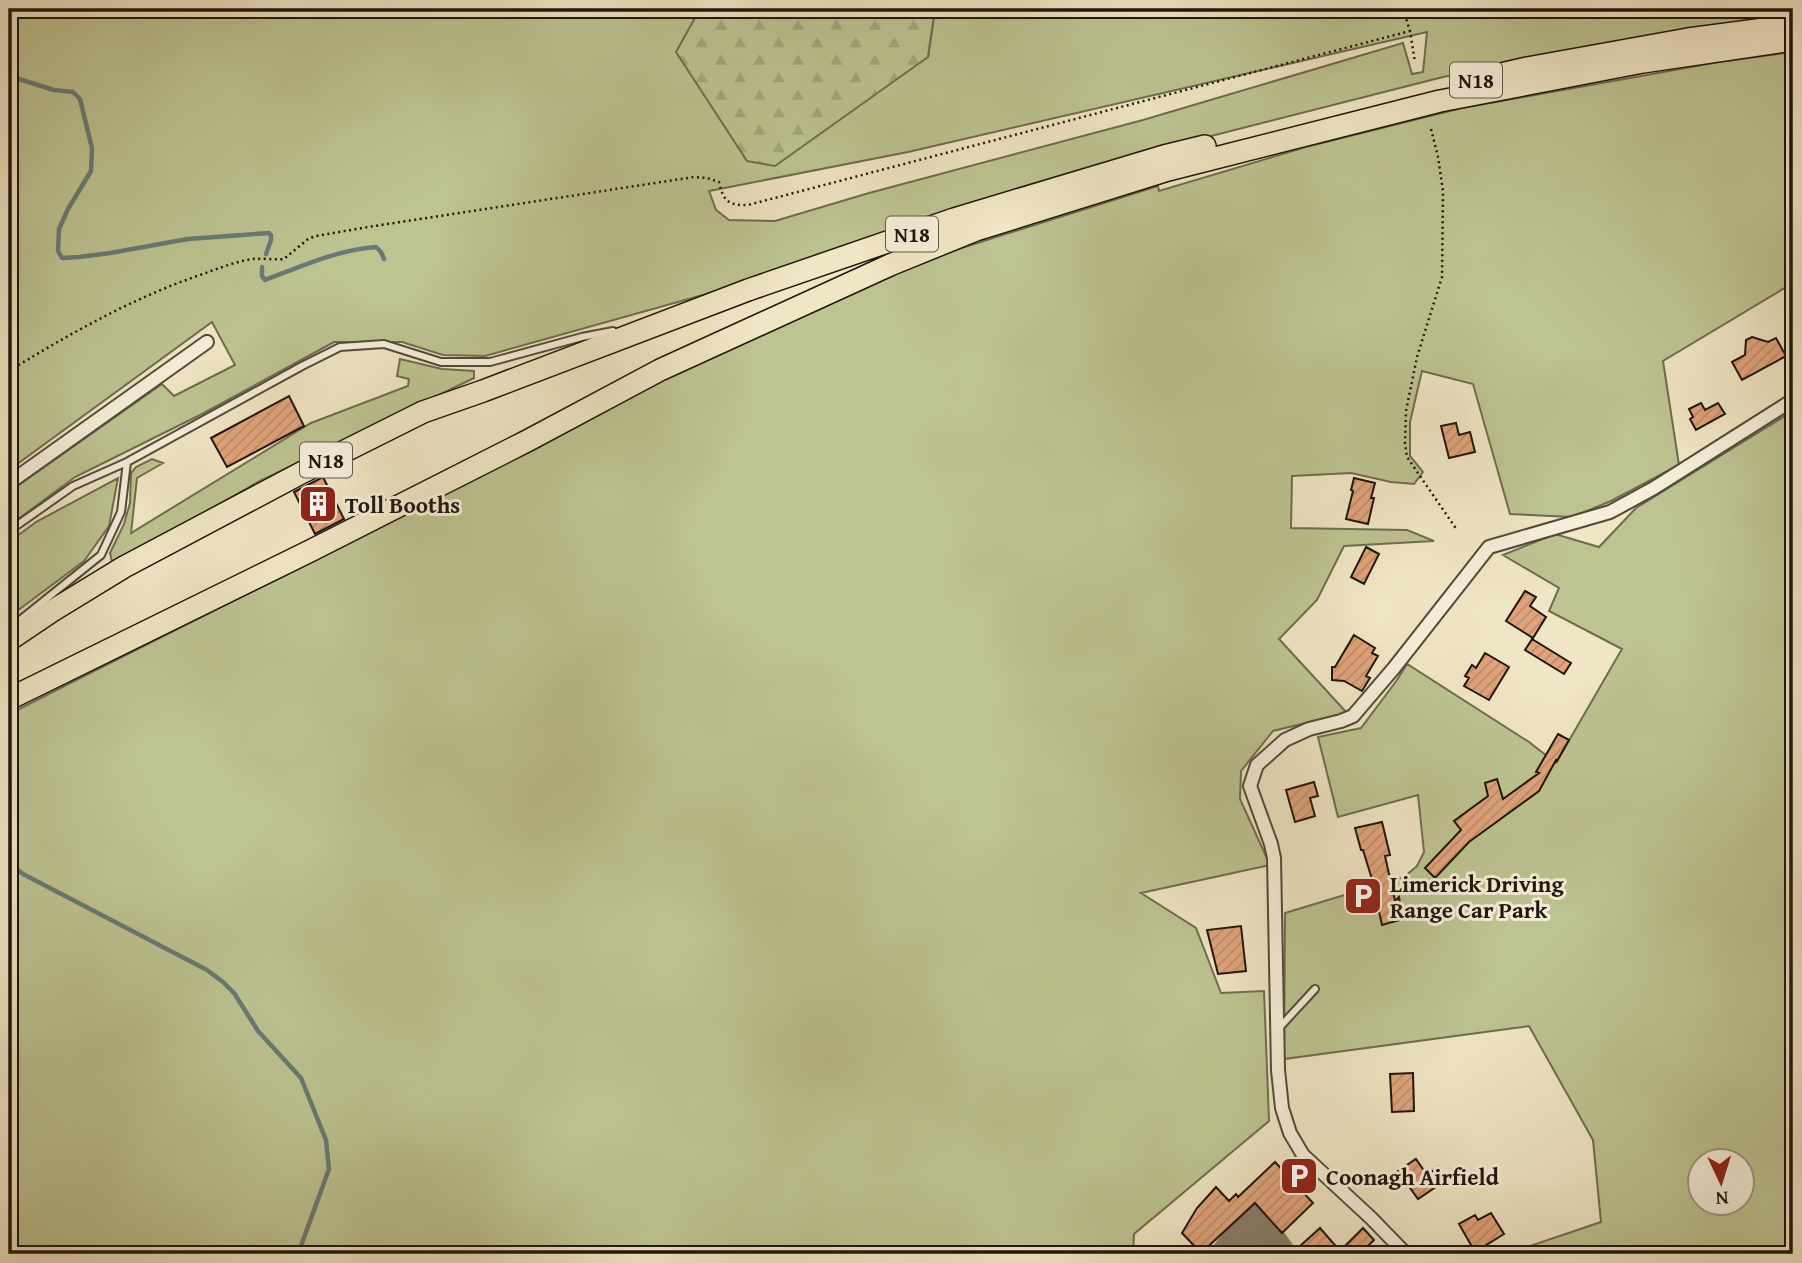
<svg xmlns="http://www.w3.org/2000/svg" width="1802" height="1263" viewBox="0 0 1802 1263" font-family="'Gentium Book Plus',serif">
<defs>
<pattern id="forest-firs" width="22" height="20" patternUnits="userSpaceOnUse" patternTransform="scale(1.75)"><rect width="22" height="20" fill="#bdc391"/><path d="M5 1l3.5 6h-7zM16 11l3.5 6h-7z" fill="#a2a77c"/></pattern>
<pattern id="building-hatch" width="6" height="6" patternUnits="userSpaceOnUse" patternTransform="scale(1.75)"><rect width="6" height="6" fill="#e0a37b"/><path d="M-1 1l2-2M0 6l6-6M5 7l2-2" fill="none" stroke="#c08b69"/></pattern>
</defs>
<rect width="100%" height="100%" fill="#f0e5c4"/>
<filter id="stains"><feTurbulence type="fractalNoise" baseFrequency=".00286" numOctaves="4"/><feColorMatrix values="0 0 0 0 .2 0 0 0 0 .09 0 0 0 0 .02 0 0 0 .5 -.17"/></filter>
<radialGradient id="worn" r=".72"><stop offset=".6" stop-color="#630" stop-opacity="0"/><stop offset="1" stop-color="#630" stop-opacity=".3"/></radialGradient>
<!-- grass -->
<path fill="#bdc391" stroke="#6e6c4f" stroke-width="2" fill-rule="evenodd" d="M9 9H700L677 52 928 57 935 9H1793V16L1679 30 1443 77 1176 145 1059 177 710 293 485 356 443 355 402 342H334L202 414 75 477 9 526V492L162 384 174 396 235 365 212 322 9 470ZM1427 32 1423 72 1412 74 1403 43 1143 120 869 193 775 221 729 220 716 210 709 191 908 152Z
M1793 52V283L1663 361 1679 465 1611 501 1572 517 1510 514 1473 384 1422 371 1410 422V456L1423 472 1414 484 1391 482 1351 473 1292 476 1291 528 1407 530 1434 541 1344 546 1317 600 1279 639 1347 713 1273 731 1241 771 1240 799 1270 865 1141 893 1196 928 1221 993 1264 991 1269 1121 1134 1234 1133 1254H9V714L209 613 402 510 655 382 886 272 1158 186 1159 191 1306 147 1462 108 1719 62Z
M400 359 442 369 474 371V378L258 482 113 566 110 553 124 524 130 503 131 473 136 467 152 459 163 463 137 478 131 533 311 423 408 386 409 379 397 376Z
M1793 411V1254H1506L1601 1222 1593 1140 1529 1026 1284 1059 1285 913 1404 877 1417 866 1424 852 1418 795 1338 817 1318 737 1361 728 1397 680 1407 664 1529 742 1556 763 1622 649 1549 611 1559 588 1503 555 1555 534 1599 547 1636 508ZM1700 1162H1742V1204H1700Z
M118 478 109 526 84 561 9 617V542L36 522Z"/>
<!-- forest -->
<path fill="url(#forest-firs)" stroke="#6e6c4f" stroke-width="2" d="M700 9H935L928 57 775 166 747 161 676 52Z"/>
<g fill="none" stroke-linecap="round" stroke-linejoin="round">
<!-- stream -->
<path stroke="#697a74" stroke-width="4.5" d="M9 76 54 90 73 92 80 99 92 148 91 171 68 209 59 229 58 251 62 258 79 257 110 253 188 239 269 233 271 235V240L266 254
M262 267V276L265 280C302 266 337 250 376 247L381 252 384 259
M9 863 23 874 207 970 223 982 234 993 258 1031 301 1078 326 1140 329 1169 298 1254"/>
<!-- taxiway -->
<path stroke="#887d68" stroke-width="40" d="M1232 1254 1254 1225 1275 1254"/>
</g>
<!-- building -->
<path fill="url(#building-hatch)" stroke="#1f150d" stroke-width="2" d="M1752 337 1768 342 1776 338 1786 356 1742 380 1732 362 1745 355 1746 340Z
M289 396 304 426 227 467 211 438Z
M1701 403 1705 410 1718 403 1725 414 1696 430 1690 419 1693 417 1689 409Z
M1456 423 1459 435 1470 432 1475 452 1449 458 1441 426Z
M323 477 344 519 315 534 294 492Z
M1354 478 1375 483 1371 498H1374L1368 524 1346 519 1353 491 1351 490Z
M1366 547 1379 554 1364 584 1351 577Z
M1525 591 1536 597 1530 606 1546 617 1533 638 1506 621Z
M1354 635 1375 648 1372 653 1378 656 1366 676 1370 678 1362 691 1344 681 1332 680V667H1335Z
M1532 639 1571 663 1564 674 1525 650Z
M1485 653 1509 667 1489 700 1464 686 1469 678 1465 676 1472 665 1476 668Z
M1558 734 1569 740 1557 761 1556 760 1539 791 1469 842 1435 878 1425 868 1461 830 1454 821 1488 796 1485 783 1497 779 1503 799 1539 773 1536 772Z
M1314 782 1318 796 1310 798 1315 816 1295 822 1286 790Z
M1382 822 1390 855 1385 856 1395 901 1399 897 1403 919 1382 925 1371 876 1363 850H1361L1355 828Z
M1241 926 1246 971 1218 974 1207 930Z
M1413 1073 1414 1111 1392 1112 1390 1074Z
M1416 1159 1427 1175 1438 1167 1446 1180 1418 1199 1398 1171Z
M1275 1162 1313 1203 1282 1233 1255 1203 1201 1253 1182 1233 1197 1208 1216 1187 1229 1201 1236 1194 1238 1197Z
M1491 1213 1504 1234 1475 1252 1459 1224 1475 1215 1478 1220Z
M1320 1228 1340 1251 1363 1228 1374 1240 1360 1254H1308L1300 1246Z"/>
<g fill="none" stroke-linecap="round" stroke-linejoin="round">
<defs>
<path id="service" d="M9 531 73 486 127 462 302 366 340 347 384 344 441 362H490L582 337 613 331
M10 628 101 555 121 512 127 462
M1279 1028 1315 989"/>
<path id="minor" d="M9 483 207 342
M1406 1254 1371 1218 1303 1155 1290 1133 1282 1108 1278 1070 1274 858 1271 844 1250 786 1257 765 1285 740 1309 729 1341 721 1353 716 1394 668 1489 547 1610 512 1654 488 1793 400"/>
<path id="trunk" d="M1471 81 1527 68 1688 39 1793 25
M9 640 52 611 124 567 303 472 423 412 483 391 748 290 954 219 1164 156 1205 146
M9 699 310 551 527 441 660 370 890 265 976 230 1168 170 1440 101 1643 62 1793 40"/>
</defs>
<!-- service casing -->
<use href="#service" stroke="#53493b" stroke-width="10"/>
<!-- minor casing -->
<use href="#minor" stroke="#53493b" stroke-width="16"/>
<!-- trunk casing -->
<use href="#trunk" stroke="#1f150d" stroke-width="24"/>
<!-- path -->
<path stroke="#1f150d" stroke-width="2.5" stroke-dasharray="2 3.5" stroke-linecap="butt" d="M1403 9 1410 31 1415 62
M1431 129 1438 157 1443 191 1442 277 1417 357 1406 411 1405 443 1407 457 1457 530
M9 371C69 334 133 298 200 275 217 269 234 262 252 259 262 258 273 260 284 259L308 239 316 236 368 227 694 177 707 178 719 182C723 200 728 206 748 205L1410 31"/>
<!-- service -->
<use href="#service" stroke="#f5eed9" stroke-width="6"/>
<!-- minor -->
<use href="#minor" stroke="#f5eed9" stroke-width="12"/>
<!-- trunk -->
<use href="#trunk" stroke="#f0e5c4" stroke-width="21"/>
</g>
<!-- icons -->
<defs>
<symbol id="building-square" viewBox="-11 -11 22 22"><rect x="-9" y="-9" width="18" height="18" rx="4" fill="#8f2418" stroke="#f5eed9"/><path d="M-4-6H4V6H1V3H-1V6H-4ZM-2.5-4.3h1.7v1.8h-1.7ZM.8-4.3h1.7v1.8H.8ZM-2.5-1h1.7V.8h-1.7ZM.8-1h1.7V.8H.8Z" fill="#fff"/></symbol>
<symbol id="parking-square" viewBox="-11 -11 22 22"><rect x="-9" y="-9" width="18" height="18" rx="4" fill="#8f2418" stroke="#f5eed9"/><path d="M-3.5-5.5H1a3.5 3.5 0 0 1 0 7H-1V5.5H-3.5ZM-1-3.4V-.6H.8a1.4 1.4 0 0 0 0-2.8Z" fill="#fff"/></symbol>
</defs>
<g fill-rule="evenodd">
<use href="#building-square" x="296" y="482" width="44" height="44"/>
<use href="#parking-square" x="1341" y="874" width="44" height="44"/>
<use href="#parking-square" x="1277" y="1154" width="44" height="44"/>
</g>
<g text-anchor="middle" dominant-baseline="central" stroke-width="6" stroke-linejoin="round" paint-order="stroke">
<!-- shield labels -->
<g fill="#f5eed9" stroke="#5f564a" stroke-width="2">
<rect x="1450" y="62.5" width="52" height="35" rx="5"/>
<rect x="886" y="216.5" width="52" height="35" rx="5"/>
<rect x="300" y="442.5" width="52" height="35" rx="5"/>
</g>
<g font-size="21" font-weight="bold" fill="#1f150d">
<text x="1476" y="80">N18</text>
<text x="912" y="234">N18</text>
<text x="326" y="460">N18</text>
</g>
<!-- poi labels -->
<g font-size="23" font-weight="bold" fill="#1f150d" stroke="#f5eed9" text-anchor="start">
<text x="345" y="504">Toll Booths</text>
<text x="1390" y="883">Limerick Driving<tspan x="1390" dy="26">Range Car Park</tspan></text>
<text x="1326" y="1176">Coonagh Airfield</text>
</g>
</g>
<!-- margin -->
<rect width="1802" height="1263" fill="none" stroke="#f0e5c4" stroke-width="35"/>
<rect x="10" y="10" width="1781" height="1242" fill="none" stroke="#1f150d" stroke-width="3.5"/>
<rect x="18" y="18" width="1767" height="1228" fill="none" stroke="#1f150d" stroke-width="2"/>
<!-- north arrow -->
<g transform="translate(1721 1182) rotate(176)"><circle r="33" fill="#f5eed9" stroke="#9f9787" stroke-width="2"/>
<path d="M0-5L12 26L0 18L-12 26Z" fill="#8f2418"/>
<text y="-10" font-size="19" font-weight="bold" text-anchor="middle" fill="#1f150d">N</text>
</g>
<rect width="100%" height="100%" filter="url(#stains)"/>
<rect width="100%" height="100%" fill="url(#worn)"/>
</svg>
